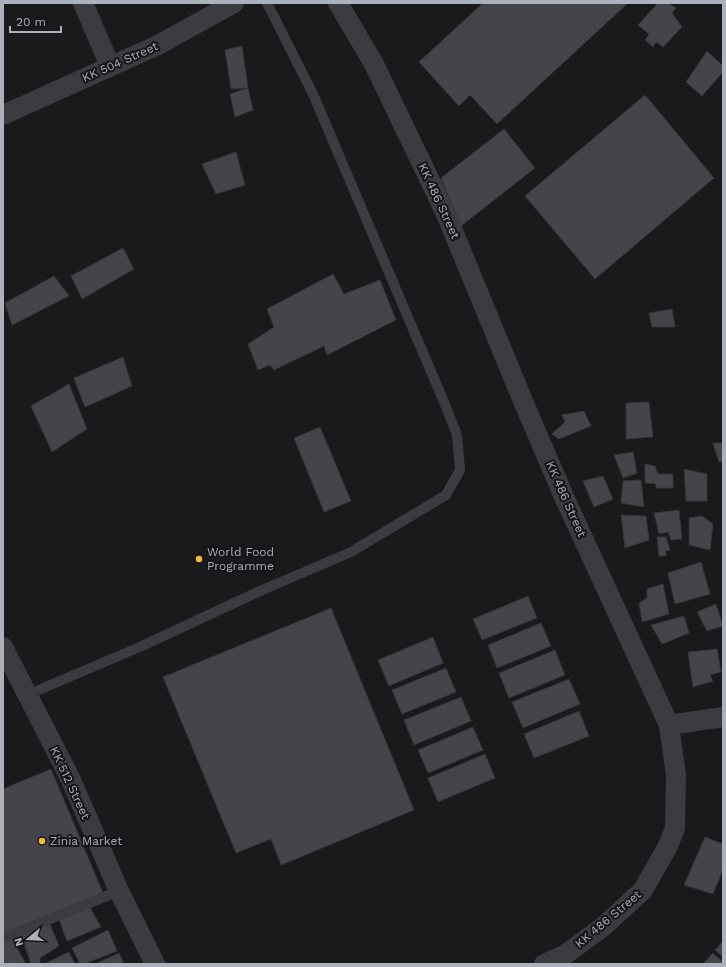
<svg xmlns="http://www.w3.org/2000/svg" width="726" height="967" viewBox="0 0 726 967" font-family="'Work Sans',sans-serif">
<rect width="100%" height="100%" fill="#1a1a1d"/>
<!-- building -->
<path fill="#44454a" stroke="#343439" d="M483 3H628L497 124 470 95 459 106 419 62Z
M658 3H668L676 8 672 13 682 27 663 47 656 42 653 47 645 40 649 34 638 25Z
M242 46 248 88 231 89 225 50Z
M707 51 723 66V72L702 96 686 82Z
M248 88 253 110 235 117 230 94Z
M645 95 714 178 595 279 525 196Z
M504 129 535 168 461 226 441 178Z
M236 152 245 185 216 194 202 164Z
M123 248 134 269 82 299 71 276Z
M333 274 344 294 380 280 396 320 327 355 324 346 274 370 270 365 258 370 248 344 274 327 267 309Z
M54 276 69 296 12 325 5 303Z
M672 309 675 327H652L649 313Z
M123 357 132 386 85 407 74 378Z
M69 384 87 429 52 452 31 406Z
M649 402 653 437 626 439V403Z
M584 411 591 426 559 439 552 434 565 422 562 415Z
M320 427 351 501 324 512 294 438Z
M713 443H723V461L719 462Z
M633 452 637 473 623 478 614 455Z
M645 464 655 466 658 474H673V488H656V484L645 483Z
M684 469 707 474V501H686Z
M603 476 613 499 594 507 583 481Z
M641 480 644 507 621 503 623 481Z
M679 510 682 539 671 540 668 532 659 534 654 513Z
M621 515 646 516 649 540 625 548Z
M702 516 713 524 710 550 689 545V518Z
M657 537H666L670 550 666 551V556H659Z
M701 562 710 594 675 604 668 573Z
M663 584 669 614 642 622 639 603 647 598V589Z
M528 596 537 618 482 640 473 619Z
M716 604 723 626 707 631 697 612Z
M331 608 414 810 281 865 271 839 236 853 163 677Z
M684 616 689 633 662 644 651 625Z
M541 623 551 646 497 668 488 645Z
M433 637 443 663 389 686 378 660Z
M717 649 721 672 710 675 713 681 693 687 688 652Z
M555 650 565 675 509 698 499 673Z
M446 668 456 692 402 714 392 690Z
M569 679 580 704 523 728 512 702Z
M461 697 471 721 414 745 404 720Z
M579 711 589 736 534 758 524 734Z
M473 727 483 750 428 773 418 750Z
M485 754 495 778 438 802 428 778Z
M51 769 103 893 3 935V789Z
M705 837 723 844V869L713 894 684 885Z
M88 904 101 927 67 941 58 917Z
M49 922 59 946 40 958V964H31L20 932Z
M108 930 117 951 84 964H80L72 948Z
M11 937 26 964H3V941Z
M723 941V957L715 950Z
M69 952 75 964H46V963Z
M119 953 124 964H95Z
M713 953 723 962V964H703Z"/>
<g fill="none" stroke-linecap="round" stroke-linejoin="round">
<!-- lane -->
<path stroke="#3b3c42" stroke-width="10" d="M27 695 142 646 260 591 351 552 446 495 460 470 457 435 444 402 313 94 267 3
M3 938 119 891"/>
<!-- street -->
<path stroke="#3b3c42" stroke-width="20" d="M83 3 110 66
M338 3 374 64 446 214 523 401 565 499 669 725 676 775 675 828 668 846 643 890 604 926 566 954 544 964
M3 115 158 45 234 3
M3 647 71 780 119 891 155 964
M669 725 723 717"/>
</g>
<!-- markers -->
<g fill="#f6ba39" stroke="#151518" stroke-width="1.5">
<circle cx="199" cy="559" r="4"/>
<circle cx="42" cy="841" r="4"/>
</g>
<g text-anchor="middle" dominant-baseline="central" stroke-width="4" stroke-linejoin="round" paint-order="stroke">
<!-- street labels -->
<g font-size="12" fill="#adb1bc" stroke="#151518">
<text transform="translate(120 62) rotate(-24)">KK 504 Street</text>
<text transform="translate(439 201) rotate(65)">KK 486 Street</text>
<text transform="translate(566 499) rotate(66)">KK 486 Street</text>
<text transform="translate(70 783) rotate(65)">KK 512 Street</text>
<text transform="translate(608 919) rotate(-40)">KK 486 Street</text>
</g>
<!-- poi labels -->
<g font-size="12" fill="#adb1bc" stroke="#151518" text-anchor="start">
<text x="207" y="552">World Food<tspan x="207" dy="14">Programme</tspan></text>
<text x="50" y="841">Zinia Market</text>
</g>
</g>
<!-- border -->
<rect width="726" height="967" fill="none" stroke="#adb1bc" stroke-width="8"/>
<!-- north arrow -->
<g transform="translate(28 939) rotate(252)" stroke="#151518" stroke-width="3" paint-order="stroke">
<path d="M0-3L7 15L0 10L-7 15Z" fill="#adb1bc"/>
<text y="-6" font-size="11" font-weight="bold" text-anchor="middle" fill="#adb1bc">N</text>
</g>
<!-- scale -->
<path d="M10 26v6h51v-6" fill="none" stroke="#adb1bc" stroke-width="2"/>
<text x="16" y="26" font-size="12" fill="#adb1bc" stroke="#151518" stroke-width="3" paint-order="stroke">20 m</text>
</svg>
